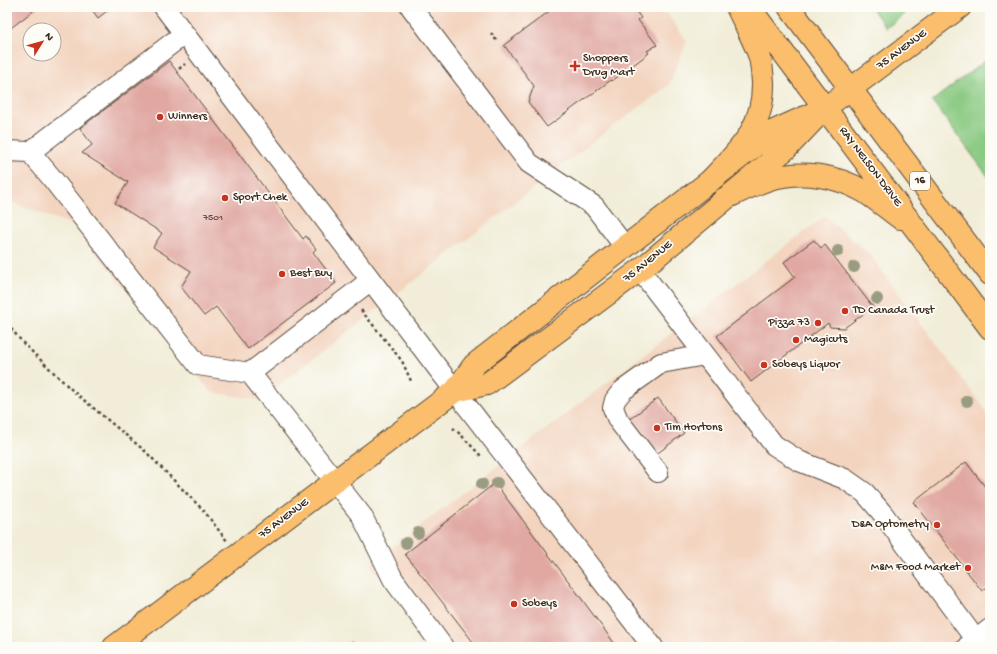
<svg xmlns="http://www.w3.org/2000/svg" width="997" height="654" viewBox="0 0 997 654" font-family="'Gochi Hand',sans-serif">
<rect width="100%" height="100%" fill="#fdfcf7"/>
<filter id="ink" filterUnits="userSpaceOnUse"><feTurbulence type="fractalNoise" baseFrequency=".025" numOctaves="2"/><feDisplacementMap in="SourceGraphic" scale="8" xChannelSelector="R" yChannelSelector="G"/><feConvolveMatrix kernelMatrix="1 2 1 2 8 2 1 2 1" color-interpolation-filters="sRGB"/></filter>
<filter id="wash" filterUnits="userSpaceOnUse"><feTurbulence type="fractalNoise" baseFrequency=".012" numOctaves="4" result="noise"/><feDisplacementMap in="SourceGraphic" scale="16" xChannelSelector="R" yChannelSelector="G"/><feGaussianBlur stdDeviation="0.9" result="paint"/><feColorMatrix in="noise" values="0 0 0 0 0 0 0 0 0 0 0 0 0 0 0 0 0 1.4 0 .05"/><feComposite in="paint" operator="in"/></filter>
<g filter="url(#wash)">
<rect width="100%" height="100%" fill="#f1edd8"/>
<!-- built -->
<path fill="#f3d4bf" fill-rule="evenodd" d="M7 7H662L687 41 669 85 599 137 260 400 211 392 73 225 7 201ZM30 30H54V54H30Z
M825 216 870 255 990 416V647H434L370 564Z"/>
<!-- green -->
<path fill="#88c981" stroke="#627a50" d="M871 7H914L886 28Z
M990 57V179L932 101Z"/>
<g id="blocks">
<!-- building -->
<path fill="#e1a8a2" d="M7 7H38L7 31Z
M90 7H112L98 18Z
M555 7H633L641 18 638 20 657 45 647 51 649 53 612 81 611 80 547 127 528 102 534 86 504 45Z
M169 61 303 239 306 236 316 249 313 252 336 283 248 349 216 307 204 316 181 287 191 271 153 247 162 233 115 203 128 182 82 153 92 145 80 128Z
M814 240 821 248 825 245 873 307 844 328 830 327 828 323 751 382 717 336 795 277 784 262Z
M658 398 684 433 654 456 627 421Z
M966 462 990 493V585L982 591 914 502Z
M495 483 578 594 617 647H477L405 554Z
M353 642V647H326V646Z
M369 644 387 646V647H367Z"/>
</g>
</g>
<g filter="url(#ink)">
<use href="#blocks" fill-opacity="0" stroke="#56473a" stroke-width="1"/>
<g fill="none" stroke-linecap="round" stroke-linejoin="round">
<defs>
<path id="minor" d="M164 7 436 366 653 647
M411 7 529 163 594 206 625 247
M184 34 30 152 51 177 198 365 250 373
M7 151 30 152
M640 270 774 445 799 461 845 479 865 493 883 514 981 647
M371 280 250 373 362 516 393 579 443 647
M658 472 618 420 613 408 615 400 622 391 661 363 705 355
M967 647 990 629"/>
<path id="major" d="M455 391 487 384 640 270 787 148 825 108 960 7
M114 647 455 391 474 365 479 361 774 131 825 108"/>
<path id="highway" d="M749 7 990 328
M789 7 990 274
M709 182C739 150 764 129 763 82 762 72 762 61 758 52 752 37 744 22 737 7
M724 199C739 192 754 184 770 179 802 170 836 175 865 192 877 200 888 209 900 218"/>
</defs>
<!-- minor casing -->
<use href="#minor" stroke="#56473a" stroke-width="22"/>
<!-- major casing -->
<use href="#major" stroke="#56473a" stroke-width="24"/>
<!-- highway casing -->
<use href="#highway" stroke="#56473a" stroke-width="24"/>
<!-- path -->
<path stroke="#56473a" stroke-width="2.5" stroke-dasharray="3 3" stroke-linecap="butt" d="M491 33 497 41
M179 69 185 64
M361 310 402 361 412 383
M7 324 24 344 73 391 145 451 204 511 227 541
M453 428 460 434 482 457"/>
<!-- minor -->
<use href="#minor" stroke="#fff" stroke-width="20"/>
<!-- major -->
<use href="#major" stroke="#fabe6d" stroke-width="22"/>
<!-- highway -->
<use href="#highway" stroke="#fabe6d" stroke-width="22"/>
</g>
<!-- trees -->
<g fill="#9a9c82">
<circle cx="838" cy="251" r="6"/>
<circle cx="854" cy="267" r="6"/>
<circle cx="877" cy="299" r="6"/>
<circle cx="967" cy="401" r="6"/>
<circle cx="497" cy="483" r="6"/>
<circle cx="482" cy="484" r="6"/>
<circle cx="418" cy="533" r="6"/>
<circle cx="406" cy="543" r="6"/>
</g>
</g>
<!-- markers -->
<g fill="#c8321e" stroke="#fdfcf7" stroke-width="1.5">
<path d="M573 60h4v4h4v4h-4v4h-4v-4h-4v-4h4z"/>
<circle cx="160" cy="117" r="4"/>
<circle cx="225" cy="198" r="4"/>
<circle cx="282" cy="274" r="4"/>
<circle cx="845" cy="311" r="4"/>
<circle cx="818" cy="323" r="4"/>
<circle cx="796" cy="340" r="4"/>
<circle cx="764" cy="365" r="4"/>
<circle cx="657" cy="428" r="4"/>
<circle cx="937" cy="525" r="4"/>
<circle cx="968" cy="568" r="4"/>
<circle cx="514" cy="604" r="4"/>
</g>
<g text-anchor="middle" dominant-baseline="central" stroke-width="3.5" stroke-linejoin="round" paint-order="stroke">
<!-- number labels -->
<g font-size="10" fill="#644a3f">
<text x="213" y="218">7501</text>
</g>
<!-- shield labels -->
<rect fill="#fdfcf7" stroke="#75695f" stroke-width="1" x="910" y="172" width="20" height="18" rx="3"/>
<g font-size="11" font-weight="bold" fill="#3b2a1e">
<text x="920" y="181">16</text>
</g>
<!-- street labels -->
<g font-size="12" fill="#3b2a1e" stroke="#fdfcf7">
<text transform="translate(902 50) rotate(-37)">75 AVENUE</text>
<text transform="translate(870 167) rotate(53)">RAY NELSON DRIVE</text>
<text transform="translate(648 262) rotate(-39)">75 AVENUE</text>
<text transform="translate(284 519) rotate(-37)">75 AVENUE</text>
</g>
<!-- poi labels -->
<g font-size="12" fill="#3b2a1e" stroke="#fdfcf7" text-anchor="start">
<text x="583" y="59">Shoppers<tspan x="583" dy="14">Drug Mart</tspan></text>
<text x="168" y="117">Winners</text>
<text x="233" y="198">Sport Chek</text>
<text x="290" y="274">Best Buy</text>
<text x="853" y="311">TD Canada Trust</text>
<text x="810" y="323" text-anchor="end">Pizza 73</text>
<text x="804" y="340">Magicuts</text>
<text x="772" y="365">Sobeys Liquor</text>
<text x="665" y="428">Tim Hortons</text>
<text x="929" y="525" text-anchor="end">D&amp;A Optometry</text>
<text x="960" y="568" text-anchor="end">M&amp;M Food Market</text>
<text x="522" y="604">Sobeys</text>
</g>
</g>
<!-- margin -->
<rect width="997" height="654" fill="none" stroke="#fdfcf7" stroke-width="24"/>
<!-- north arrow -->
<g transform="translate(42 42) rotate(53)"><circle r="19" fill="#fdfcf7" stroke="#afa8a0"/>
<path d="M0-3L7 15L0 10L-7 15Z" fill="#c8321e"/>
<text y="-6" font-size="11" font-weight="bold" text-anchor="middle" fill="#3b2a1e">N</text>
</g>
</svg>
